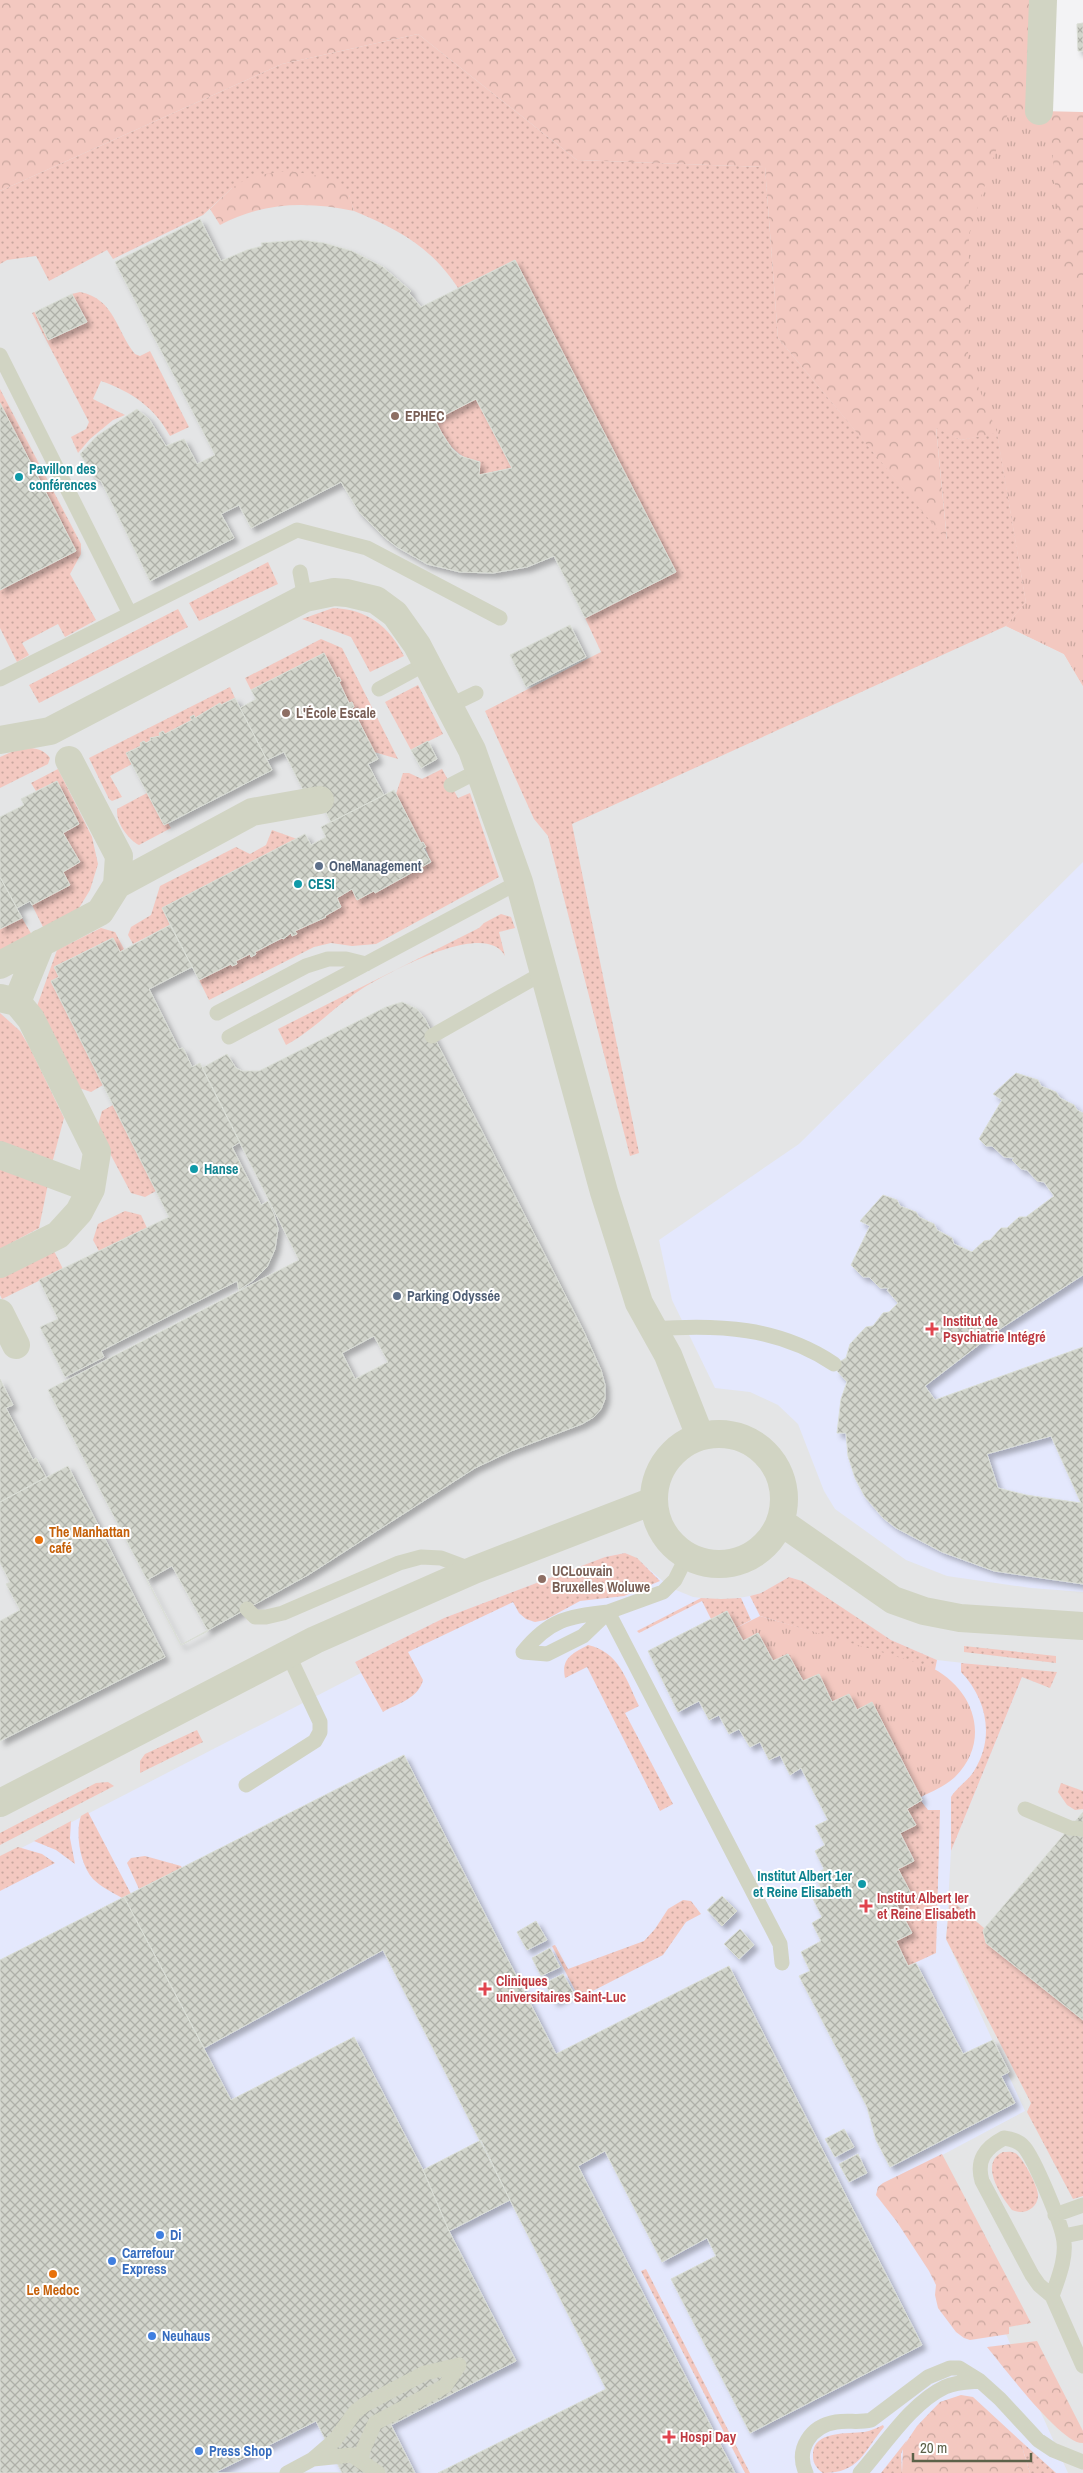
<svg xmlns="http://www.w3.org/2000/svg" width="1083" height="2473" viewBox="0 0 1083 2473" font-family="'Archivo Narrow',sans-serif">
<defs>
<pattern id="grass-dots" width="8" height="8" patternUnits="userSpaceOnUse" patternTransform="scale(1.25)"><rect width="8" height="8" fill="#f3c8c0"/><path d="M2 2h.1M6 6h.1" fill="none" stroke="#c8a69e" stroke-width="1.8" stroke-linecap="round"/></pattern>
<pattern id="forest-crowns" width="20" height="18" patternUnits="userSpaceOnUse" patternTransform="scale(1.25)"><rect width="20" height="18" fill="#f3c8c0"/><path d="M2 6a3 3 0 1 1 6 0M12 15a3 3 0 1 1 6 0" fill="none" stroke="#c8a69e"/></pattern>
<pattern id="park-tufts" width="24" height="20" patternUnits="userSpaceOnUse" patternTransform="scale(1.25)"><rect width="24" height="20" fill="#f3c8c0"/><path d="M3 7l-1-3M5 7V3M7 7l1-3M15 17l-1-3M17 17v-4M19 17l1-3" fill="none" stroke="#c8a69e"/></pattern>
<pattern id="building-cross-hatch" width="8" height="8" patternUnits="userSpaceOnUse" patternTransform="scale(1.25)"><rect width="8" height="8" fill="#d2d5cc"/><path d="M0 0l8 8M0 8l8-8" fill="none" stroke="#aeb0a8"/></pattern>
<filter id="shadow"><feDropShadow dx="4.5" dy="4.5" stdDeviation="2.5" flood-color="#0004"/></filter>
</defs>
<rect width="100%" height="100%" fill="#f3f3f5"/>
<!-- education -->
<path fill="#e4e5e6" d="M0 0H1011L1006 626 1064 654 1083 686V2473H0Z"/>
<!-- medical -->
<path fill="#e4e8fd" d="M1083 862V1592L1031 1588 947 1576 906 1560 835 1509 824 1491 798 1424 778 1405 750 1392 715 1388 672 1300 659 1240 799 1144Z
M625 1553 637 1559 671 1588 693 1597 710 1599H732L750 1596 761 1593 789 1577 796 1579 891 1640 937 1660 1025 1670 951 1851 946 1939 1025 2111 929 2162 1068 2473H0V1859L361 1673 355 1662 444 1618 605 1557Z"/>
<!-- grass -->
<path fill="url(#grass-dots)" d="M418 34 577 160 765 167 778 338 947 540 936 427 961 440 997 432 1026 602 1006 626 572 824 639 1153 630 1156 548 836 534 819 485 711 601 652 585 618 676 572 515 260 458 288C431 247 398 229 354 211L349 195 232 188 203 215 113 259 107 250 49 281 36 256 7 260 0 264V191L282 64Z
M80 292C115 299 116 331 135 354L140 356 150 351 189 427 170 436C154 407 132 392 101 381L93 399 125 415 113 420 90 439 78 453 71 437 86 429 89 422 32 313 35 312 49 340 87 322 72 294Z
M0 389 81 544V554L70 574 96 620 65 637 58 624 22 643 29 655 17 662 0 628V590L76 551 0 403Z
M476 399 512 468 479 475 480 462C455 458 446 441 435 420Z
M268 562 278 584 199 621 189 603Z
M333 608C367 609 390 627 404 656L370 672 351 637 302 619Z
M178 609 188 627 39 703 29 685Z
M321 639 342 648 398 759 374 752 352 708 354 707 352 702 349 703 339 682 341 681 339 677 337 678 324 653 251 690 245 678Z
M418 685 443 734 411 750 385 702Z
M230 687 235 698 195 718 194 716 191 717 192 720 165 734 159 733 160 736 151 738V740L146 743 144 741 141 743V746L127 753 132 764 110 776 122 797 112 801 109 799 89 758Z
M31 748C39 749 45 751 50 758L48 764 0 788V757L16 750Z
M58 769 92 837 98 864 90 890 79 908 44 929 32 905 63 872 79 862 63 833 79 824 57 781 36 791 31 783Z
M442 769 458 798 470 793 499 877 376 944 352 946 331 943 314 947 209 1000 199 980 231 964 233 966 237 964 236 961 250 954 252 957 256 955 255 952 282 938 284 939 291 933 292 936 296 934 295 931 326 917 325 916 341 907 337 898 352 889 357 899 374 891 375 893 431 862 423 842 421 843 396 794 403 773H409L422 779Z
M147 793 164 825 168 823 171 828 139 845C128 839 116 823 117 809Z
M272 830 297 839 162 908 170 925 133 944 128 935 131 927 151 915 160 886 236 847 250 854 266 845Z
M501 914 511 917 515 928 499 932 505 956C485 918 387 974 363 988 336 1005 314 1030 286 1045L278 1029 479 928 484 923Z
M22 918 32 935 0 952V929Z
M101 928 115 932 124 949 120 952 112 938 54 967 59 977 51 982 103 1085 91 1092 76 1087 36 1009 57 950Z
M0 1013 20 1031 30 1048 64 1118 51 1167 0 1147Z
M113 1105 156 1191 145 1197 131 1193 97 1129 102 1111Z
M0 1161 49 1179 39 1228 0 1249Z
M125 1211 141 1215 147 1228 99 1251 93 1240 98 1224Z
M52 1247 63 1269 2 1299 0 1295V1272Z
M625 1553 637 1558 660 1581 624 1596 580 1601 545 1620 535 1622 526 1619 519 1613 513 1602 408 1652 423 1680C418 1699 398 1703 383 1712L355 1662 444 1618 605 1557Z
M789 1577 802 1581 891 1640 937 1660 935 1670 760 1616 750 1596 761 1593Z
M701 1598 721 1599 741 1598 751 1620 736 1628 727 1611 711 1619 702 1601 639 1633 637 1631Z
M588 1645C619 1652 626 1679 639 1706L625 1713 673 1804 660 1811 587 1667 565 1678C561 1658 572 1654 588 1645Z
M964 1646 1056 1656V1663L964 1652Z
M961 1663 1057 1672 1050 1688 1022 1677 951 1851V1797C957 1787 968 1781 974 1771 995 1738 987 1699 961 1672Z
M197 1730 203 1742 140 1773V1761L145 1754Z
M108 1782 114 1786 0 1845V1833L96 1783Z
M1061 1783 1083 1791V1809L1075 1810 1067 1805 1058 1792Z
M921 1801 928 1810H940L936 1953 908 1966 896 1941 912 1933 897 1905 913 1897 898 1869 914 1860 900 1833 916 1825 907 1809Z
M88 1812 131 1894 122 1898C112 1892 101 1887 93 1879 80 1865 75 1833 81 1816Z
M71 1821 70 1838 75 1864 56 1850 34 1841Z
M18 1847 42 1854 55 1863 0 1891V1856Z
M145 1856 181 1866 182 1868 139 1889 127 1863 131 1858Z
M950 1899 984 1928 986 1943 1083 2020V2196L1073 2199 1027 2112 1031 2103 946 1939Z
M683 1900 691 1901 701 1914 686 1922 663 1955 579 1998 552 1946 555 1945 568 1969 644 1941 655 1929 668 1909Z
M1003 2152C1007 2152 1011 2151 1015 2153 1022 2156 1039 2188 1038 2196 1037 2210 1023 2215 1012 2210 1000 2195 979 2163 1003 2152Z
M646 2269 750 2473H745L641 2271Z
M883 2425 884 2427C863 2452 860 2473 823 2473 817 2469 813 2463 813 2457 811 2430 848 2434 864 2432 870 2431 877 2428 883 2425Z
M907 2440 901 2454 902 2473H881Z
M1024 2444 1056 2473H1030L1022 2447Z"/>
<!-- forest -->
<path fill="url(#forest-crowns)" d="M0 0H1038L1039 111 1083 112V686L1064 654 1006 626 1026 602 997 433 961 440 936 428 947 541 778 338 765 167 577 160 418 34 282 64 0 191Z
M288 171C307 174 339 176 349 195 352 200 352 206 354 211 307 201 263 202 220 225L210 209 232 188 251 176Z
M942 2154 1031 2323 1009 2327V2334L970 2340 964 2338 956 2332 938 2308 935 2295 936 2285 929 2271 897 2222 876 2195 878 2187 883 2183Z
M1037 2341 1083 2431V2443C1062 2445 1002 2365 987 2347Z
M961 2395 973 2397 1024 2444 1022 2447 1030 2473H902L903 2447 917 2426 940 2402Z"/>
<!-- park -->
<path fill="url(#park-tufts)" d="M1009 110 1049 111 1063 279 1083 288V686L1064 654 1006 626 1026 602 997 432 968 362 969 234Z
M760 1616 928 1666C973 1686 993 1739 955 1777 945 1786 933 1791 921 1797L872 1703 857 1710 849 1695 832 1702 819 1675 803 1681 788 1654 773 1661 758 1633 743 1641 736 1628Z"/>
<!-- building -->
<path fill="url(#building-cross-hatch)" stroke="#daded6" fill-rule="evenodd" filter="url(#shadow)" d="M1083 23V51H1078L1077 24Z
M200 219 221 261 247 250 262 246 261 243 301 240 324 243 352 251 383 267 411 291 409 293 421 307 515 260 676 572 585 618 554 556 527 567 493 573 460 572 427 564 397 547 384 537 359 512 341 482 251 528 239 505 221 514 234 538 150 581 101 481 95 478 80 454 97 436 137 409 149 419 166 446 184 439 197 464 215 455 115 262ZM476 399 512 468 479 475 480 462 460 456 452 449 441 432 435 420Z
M72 294 87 322 48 340 35 312Z
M0 403 76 551 0 590Z
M570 625 586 657 526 687 510 655Z
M324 653 337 678 339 677 341 681 339 682 349 703 352 702 354 707 352 708 378 759 368 764 384 795 331 822 315 791 306 796 284 752 267 760 240 708 256 699 251 690Z
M235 698 272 770 164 825 126 753 141 746 140 743 144 741 146 743 151 740 150 738 160 736 159 733 163 731 165 734 192 720 190 717 194 715 195 718 220 703 221 705Z
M428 741 437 759 421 768 411 750Z
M57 781 79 824 63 833 80 862 63 872 70 885 32 905 30 901 17 908 0 877V817L24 805 21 799Z
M394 790 421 843 423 842 426 847 423 848 431 862 375 893 374 891 357 900 352 889 337 898 341 907 325 916 326 917 295 931 297 934 292 936 291 933 283 939 282 938 255 952 256 954 251 957 250 954 236 961 237 964 232 966 231 964 199 980 162 908 305 834 311 845 326 837 321 827Z
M0 877 22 918 0 929Z
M170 925 192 967 149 989 179 1049 183 1048 192 1067 200 1063 240 1142 232 1147 261 1205 268 1201 274 1214 278 1229 275 1249 267 1267 254 1280 239 1290 237 1281 101 1351 104 1357 65 1377 40 1327 58 1319 39 1280 169 1217 51 981 59 977 54 967 113 938 120 952Z
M402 1002 417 1009 425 1019 584 1332 601 1370 605 1385V1399L601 1409 594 1417 582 1424 511 1451 475 1468 308 1575 181 1645 48 1390 299 1260 202 1068 227 1054 236 1068 242 1071H259L386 1007Z
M1016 1073 1038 1080 1041 1086 1056 1092 1060 1098 1074 1105 1077 1110 1083 1113V1275L997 1331 925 1386 935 1400 1083 1347V1584L994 1571 942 1552 896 1528 883 1518 865 1497 855 1478 848 1456 846 1433H837L841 1399 847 1382 837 1371 841 1361 846 1358 850 1344 866 1327 873 1326 883 1313 889 1312 898 1303 887 1290 889 1288H880L869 1277H863L851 1265 870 1226 860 1221 883 1195 897 1200 900 1206 916 1212 919 1217 934 1224 937 1230 952 1238 954 1244 972 1252 984 1241 990 1240 1001 1228H1007L1019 1217H1026L1054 1196 1044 1182 1037 1181 1027 1170 1021 1169 1012 1160 1014 1158 1004 1157 992 1146H986L979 1139 1002 1100 993 1094ZM1051 1436 1081 1503 1026 1495 998 1488 987 1454Z
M374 1336 388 1362 355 1379 342 1353Z
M0 1379 13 1405 6 1408 33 1460 36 1458 46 1477 0 1502Z
M68 1466 165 1657 0 1741V1621L20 1610 6 1584 10 1582 0 1563V1502Z
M172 1566 208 1631 181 1645 147 1580Z
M727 1611 743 1641 758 1633 773 1661 788 1654 803 1681 819 1674 832 1702 849 1694 857 1710 872 1702 922 1800 907 1809 916 1825 900 1833 914 1861 898 1869 913 1897 897 1905 912 1933 896 1941 908 1966 916 1963 963 2054 993 2040 1009 2072 1001 2076 1015 2103 890 2167 876 2140 867 2107 799 1976 810 1971 801 1952 821 1941 812 1923 822 1917 813 1899 824 1893 814 1875 824 1869 815 1851 825 1845 815 1826 828 1820 801 1768 790 1775 780 1755 769 1760 760 1742 750 1747 739 1729 729 1734 719 1715 709 1720 699 1701 678 1712 648 1651Z
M404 1755 556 2054 729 1966 922 2345 750 2433 671 2279 716 2256 707 2238 662 2262 605 2151 578 2166 735 2473H438L606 2389 383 1950 204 2048 124 1897Z
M1083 1812V2020L986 1943 983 1930Z
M722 1896 737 1911 722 1926 707 1910Z
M124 1897 231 2100 354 2037 423 2170 449 2231 516 2361 391 2425 415 2473H0V1960Z
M536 1921 547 1940 527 1950 517 1932Z
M740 1929 754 1945 739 1959 724 1944Z
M550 1948 560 1967 541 1976 532 1958Z
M563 1974 573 1992 554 2002 545 1983Z
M844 2129 854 2147 835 2157 825 2139Z
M481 2140 510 2200 449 2231 423 2170Z
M858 2154 867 2173 849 2182 839 2164Z
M316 2421 342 2473H214L240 2460Z"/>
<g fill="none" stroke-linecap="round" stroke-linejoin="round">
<!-- lane -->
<path stroke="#d1d4c3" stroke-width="15" d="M0 355 130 614 0 679
M300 572 305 598
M130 614 297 530 367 548 500 618
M379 689 427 663
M449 706 476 693
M451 785 480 770
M217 1013 306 966 328 959H346L366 964
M432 1036 543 973
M229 1037 519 882
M653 1329C718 1324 779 1327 834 1364
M687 1556 675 1580 663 1592 608 1612 780 1944 782 1963
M247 1609 255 1617H266L283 1613 399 1563 421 1557 441 1558 473 1570
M523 1652 547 1654 583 1636 608 1612
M523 1652C549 1620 568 1616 608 1612
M246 1785 315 1741 320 1732V1722L288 1654
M1025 1809 1070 1828 1083 1829
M1055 2215 1083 2205
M1064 2236 1083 2232
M1052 2296C1058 2279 1068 2255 1063 2236 1060 2221 1034 2158 1024 2147 1019 2141 1012 2139 1004 2138 985 2148 976 2160 982 2181L1032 2275 1039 2285 1052 2296 1083 2366
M313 2459 335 2440 355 2412 364 2405 425 2373 459 2365
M361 2460 363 2450 375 2423 445 2386 459 2365
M287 2473 313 2459 352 2455 378 2473
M806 2473C795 2449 811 2426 836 2422 848 2420 859 2423 871 2420L928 2377 950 2368H959L980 2381 1000 2399 1038 2440 1053 2450 1083 2462
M860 2473C885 2445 911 2403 945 2387 956 2382 969 2382 980 2381"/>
<!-- street -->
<path stroke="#d1d4c3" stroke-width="28" d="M1039 111 1043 0
M0 740 50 731 305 598 334 592 347 593 376 600 395 614 417 645 472 750 519 882 604 1192 639 1303 668 1355 700 1436
M117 885 252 812 320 800
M0 965 100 912 117 885 119 856 69 760
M0 998 17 1002 31 1019 97 1152 91 1189 79 1212 58 1235 0 1264
M17 1002 41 943
M0 1155 91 1189
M0 1313 16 1345
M654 1499a65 65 0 1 1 130 0a65 65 0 1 1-130 0Z
M781 1522 893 1600 924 1611 960 1618 1083 1626
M0 1803 315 1640 474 1570 653 1501"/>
</g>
<!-- markers -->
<g fill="#8d6e63" stroke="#fff" stroke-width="2">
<circle cx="395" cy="416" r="5"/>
<circle cx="286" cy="713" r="5"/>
<circle cx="542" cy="1579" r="5"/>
</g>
<g fill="#0f9aa8" stroke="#fff" stroke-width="2">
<circle cx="19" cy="477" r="5"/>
<circle cx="298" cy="884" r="5"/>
<circle cx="194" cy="1169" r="5"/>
<circle cx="862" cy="1884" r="5"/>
</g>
<g fill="#5c6f8a" stroke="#fff" stroke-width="2">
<circle cx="319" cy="866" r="5"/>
<circle cx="397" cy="1296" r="5"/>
</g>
<g fill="#e0444e" stroke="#fff" stroke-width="2">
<path d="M929.5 1321.5h5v5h5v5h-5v5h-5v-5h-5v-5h5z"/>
<path d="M863.5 1898.5h5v5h5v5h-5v5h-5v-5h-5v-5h5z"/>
<path d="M482.5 1981.5h5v5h5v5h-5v5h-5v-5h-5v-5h5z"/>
<path d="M666.5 2429.5h5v5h5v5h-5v5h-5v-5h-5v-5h5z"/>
</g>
<g fill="#e8710a" stroke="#fff" stroke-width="2">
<circle cx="39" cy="1540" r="5"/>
<circle cx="53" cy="2274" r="5"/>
</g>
<g fill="#3f7fe0" stroke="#fff" stroke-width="2">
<circle cx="160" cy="2235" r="5"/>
<circle cx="112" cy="2261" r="5"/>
<circle cx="152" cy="2336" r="5"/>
<circle cx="199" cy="2451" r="5"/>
</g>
<g text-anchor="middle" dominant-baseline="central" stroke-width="4" stroke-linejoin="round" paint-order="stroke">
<!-- education labels -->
<g font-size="14" font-weight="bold" fill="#785e54" stroke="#fff" text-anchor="start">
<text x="405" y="416">EPHEC</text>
<text x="296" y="713">L'École Escale</text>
<text x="552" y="1571">UCLouvain<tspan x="552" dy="16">Bruxelles Woluwe</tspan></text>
</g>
<!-- culture labels -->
<g font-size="14" font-weight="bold" fill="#0d838f" stroke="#fff" text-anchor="start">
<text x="29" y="469">Pavillon des<tspan x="29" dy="16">conférences</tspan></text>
<text x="308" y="884">CESI</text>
<text x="204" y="1169">Hanse</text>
<text x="852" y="1876" text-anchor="end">Institut Albert 1er<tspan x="852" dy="16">et Reine Elisabeth</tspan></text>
</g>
<!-- service labels -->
<g font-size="14" font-weight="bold" fill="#4e5e75" stroke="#fff" text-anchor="start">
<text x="329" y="866">OneManagement</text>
<text x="407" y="1296">Parking Odyssée</text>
</g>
<!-- health labels -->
<g font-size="14" font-weight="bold" fill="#be3a42" stroke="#fff" text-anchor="start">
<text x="943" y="1321">Institut de<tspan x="943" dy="16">Psychiatrie Intégré</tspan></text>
<text x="877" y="1898">Institut Albert Ier<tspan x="877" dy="16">et Reine Elisabeth</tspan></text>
<text x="496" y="1981">Cliniques<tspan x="496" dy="16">universitaires Saint-Luc</tspan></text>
<text x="680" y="2437">Hospi Day</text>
</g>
<!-- food labels -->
<g font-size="14" font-weight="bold" fill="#c56008" stroke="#fff" text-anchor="start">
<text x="49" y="1532">The Manhattan<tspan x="49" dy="16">café</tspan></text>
<text x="53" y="2290" text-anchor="middle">Le Medoc</text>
</g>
<!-- shop labels -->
<g font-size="14" font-weight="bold" fill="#366cbe" stroke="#fff" text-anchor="start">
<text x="170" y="2235">Di</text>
<text x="122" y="2253">Carrefour<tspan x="122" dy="16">Express</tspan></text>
<text x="162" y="2336">Neuhaus</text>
<text x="209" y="2451">Press Shop</text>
</g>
</g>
<!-- scale -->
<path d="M913 2453v8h118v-8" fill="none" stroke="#5c6249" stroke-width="2.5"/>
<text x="920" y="2453" font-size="15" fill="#5c6249" stroke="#ffffff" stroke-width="4" paint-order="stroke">20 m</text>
</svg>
